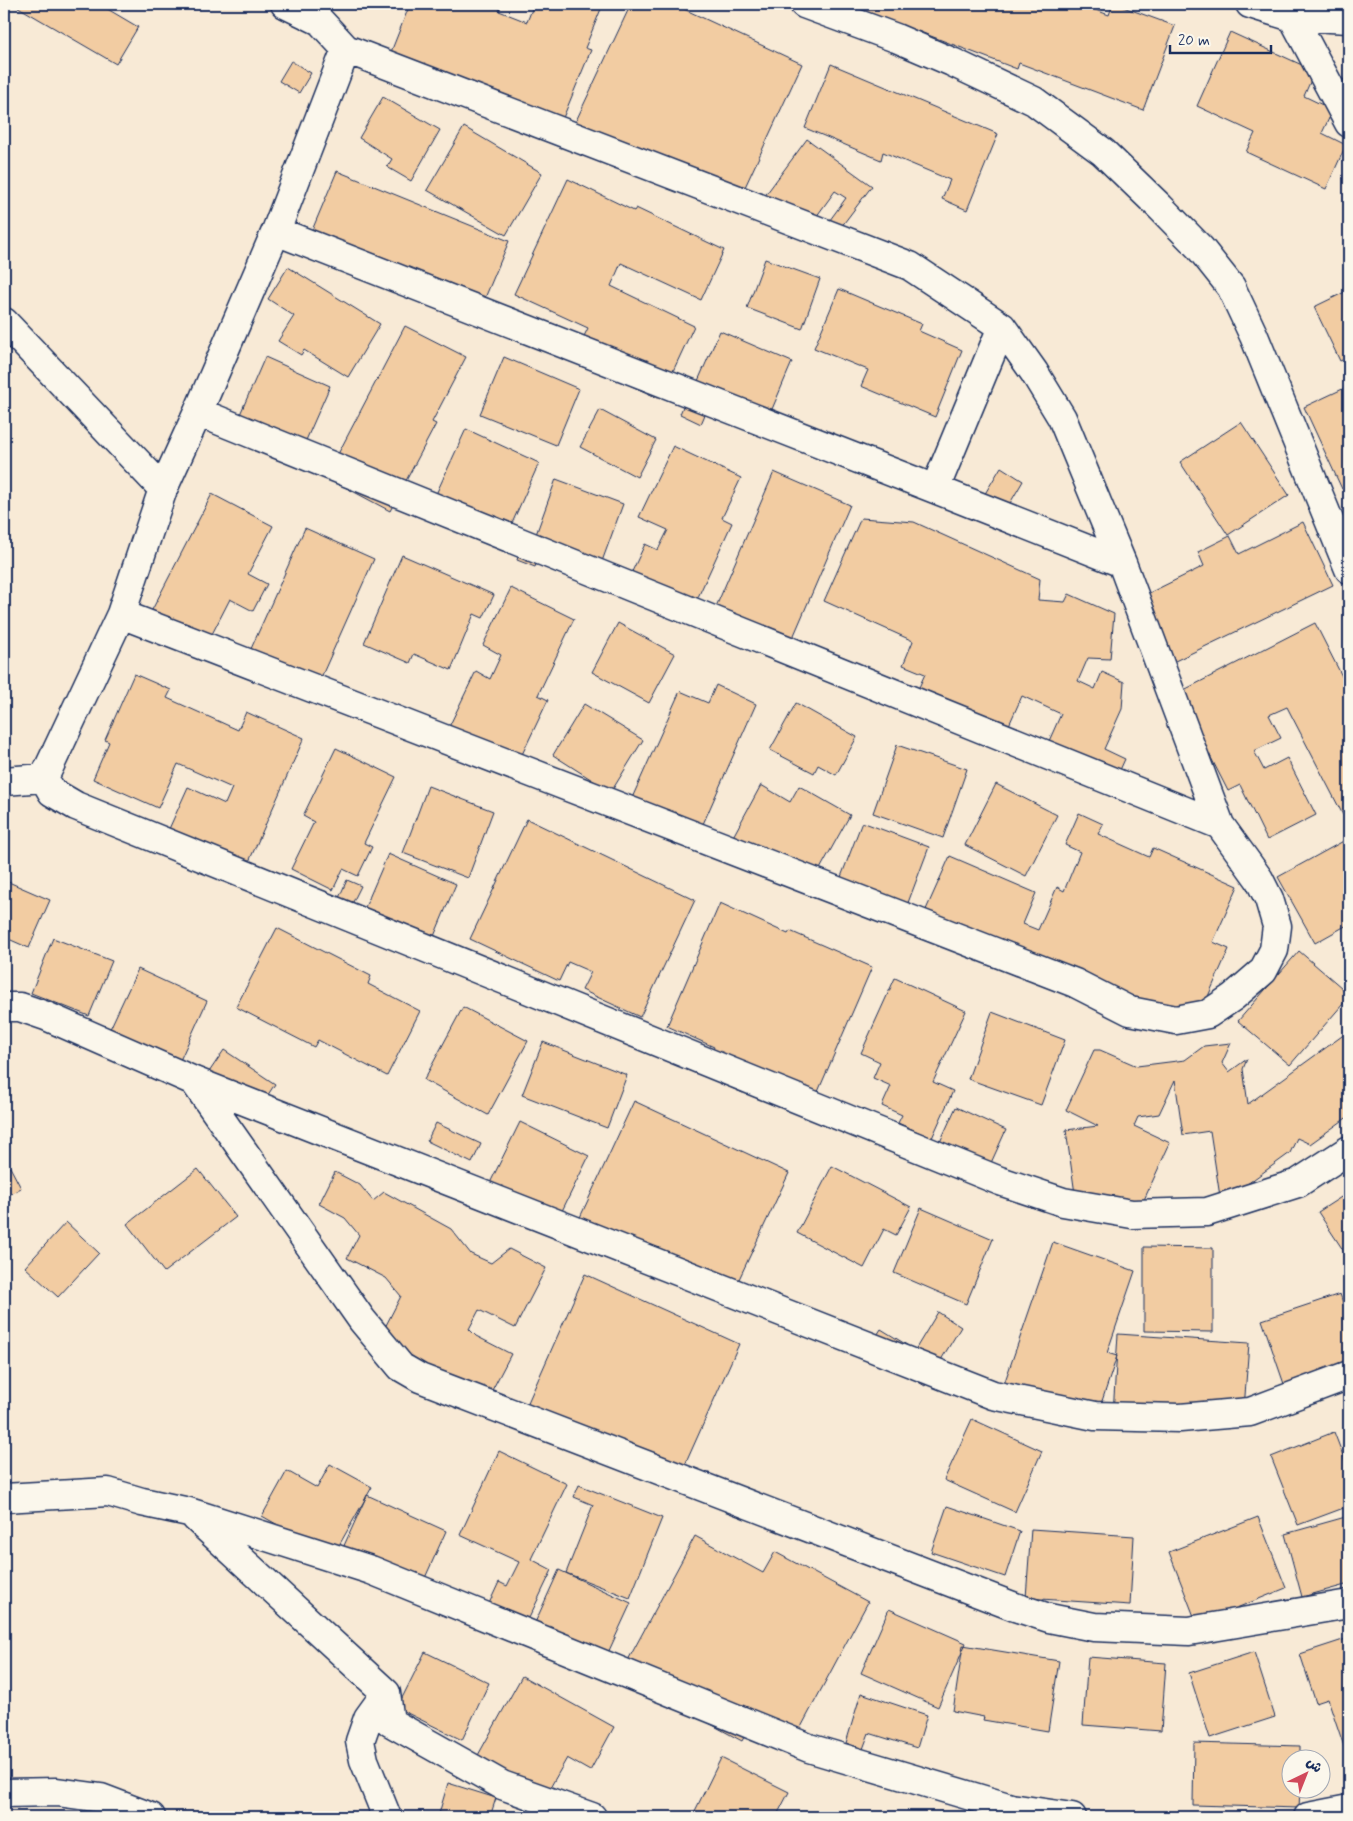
<svg xmlns="http://www.w3.org/2000/svg" width="1353" height="1821" viewBox="0 0 1353 1821" font-family="Mynerve,'Playpen Sans Arabic',sans-serif">
<rect width="100%" height="100%" fill="#f8ead6"/>
<filter id="ink" filterUnits="userSpaceOnUse"><feTurbulence type="fractalNoise" baseFrequency=".02" numOctaves="2"/><feDisplacementMap in="SourceGraphic" scale="10" xChannelSelector="R" yChannelSelector="G"/><feConvolveMatrix kernelMatrix="1 2 1 2 8 2 1 2 1" color-interpolation-filters="sRGB"/></filter>
<g filter="url(#ink)">
<!-- building -->
<path fill="#f2cca2" stroke="#1b2f5e" d="M13 4H99L138 27 116 64Z
M410 4H502L499 11 527 22 534 4H603L585 48 591 50 558 130 389 57Z
M631 4H673L802 64 739 200 575 123Z
M833 4H1079L1109 15 1113 4H1115L1175 26 1143 110 1019 63 1017 69 915 30 909 48Z
M1230 32 1315 71 1304 96 1333 110 1322 133 1346 145 1326 189 1246 152 1255 133 1197 106Z
M291 61 311 73 299 93 279 81Z
M831 64 998 134 967 210 942 199 950 180 883 152 881 160 805 128Z
M1349 75V96L1339 83Z
M383 97 440 130 411 181 387 167 392 159 359 138Z
M464 127 542 173 506 235 427 190Z
M807 139 872 186 838 231 827 224 846 198 835 191 808 228 764 197Z
M337 171 509 241 485 298 434 277 428 290 305 247Z
M568 179 634 211 636 208 724 250 701 300 621 263 611 286 694 326 660 399 573 359 588 328 514 294Z
M765 259 820 279 802 329 747 308Z
M288 267 380 324 348 377 304 350 301 355 278 341 294 316 268 299Z
M839 289 922 324 919 331 962 350 935 417 861 386 868 370 814 348Z
M1349 290V357L1340 361 1314 307Z
M405 326 466 357 432 422 436 424 390 511 326 477Z
M720 331 792 362 767 421 694 390Z
M265 357 330 386 296 463 231 435Z
M504 357 579 389 556 445 480 414Z
M1349 386V486L1342 489 1304 407Z
M690 389 712 398 701 424 680 414Z
M600 410 656 440 637 477 580 447Z
M1241 422 1289 495 1228 535 1180 462Z
M466 429 539 463 505 539 431 505Z
M673 446 741 478 722 518 732 523 693 608 629 578 645 544 658 550 668 530 639 517Z
M1001 467 1023 481 1006 510 983 497Z
M774 472 850 505 782 663 706 630Z
M556 479 623 504 597 575 540 554 535 567 517 560 525 537 534 540Z
M212 494 273 526 248 574 267 584 253 611 230 599 209 640 152 610Z
M861 518 914 522 1040 579 1038 600 1065 602 1069 594 1114 614 1110 659 1088 658 1078 681 1095 689 1102 672 1124 682 1122 709 1104 749 1125 759 1111 790 1041 759 1061 714 1022 696 1005 734 916 694 925 674 903 665 913 641 824 601Z
M1303 522 1333 585 1173 662 1141 597 1204 566 1198 552 1230 536 1239 554Z
M305 528 374 559 315 691 246 660Z
M402 555 494 595 483 618 474 614 451 670 414 654 410 663 364 643Z
M511 588 574 619 538 695 548 700 517 765 447 731 476 671 490 679 501 655 483 645Z
M618 623 675 654 649 703 592 672Z
M1315 623 1349 690V812L1343 815 1287 707 1269 715 1281 738 1254 751 1264 770 1287 758 1316 815 1267 840 1240 785 1228 791 1178 693Z
M134 674 171 690 167 698 238 730 246 712 304 738 243 875 164 840 188 787 225 804 232 788 178 764 158 808 93 779 109 742 105 740Z
M716 685 756 704 692 849 623 818 680 691 708 703Z
M796 703 857 737 836 775 818 765 814 773 770 750Z
M584 704 643 740 611 792 553 755Z
M897 745 967 769 943 838 873 813Z
M336 748 396 777 364 843 372 847 358 876 343 869 333 890 291 869 314 822 303 816Z
M996 784 1057 815 1026 876 965 845Z
M761 785 790 802 799 786 850 815 809 889 729 844Z
M428 786 493 811 468 878 403 853Z
M1079 813 1103 824 1098 834 1149 857 1153 848 1238 886 1213 942 1229 949 1194 1028 1025 954 1016 976 916 932 950 856 1036 893 1023 924 1038 930 1057 887 1064 891 1080 852 1065 845Z
M527 819 695 900 640 1017 582 990 591 972 568 962 559 981 470 939Z
M862 822 929 847 903 916 836 890Z
M1349 838V924L1315 943 1278 877Z
M388 854 456 884 432 941 363 912Z
M4 880 50 900 29 948 4 937Z
M347 880 361 886 351 906 338 900Z
M720 903 788 934 790 931 872 967 814 1101 747 1083 743 1093 702 1075 714 1047 667 1026Z
M277 928 371 976 368 984 420 1011 387 1076 318 1040 314 1047 236 1007Z
M53 938 112 961 89 1016 31 993Z
M1299 951 1349 994V997L1290 1065 1238 1021Z
M138 969 207 1001 172 1078 102 1046Z
M895 978 966 1011 933 1082 953 1091 932 1138 898 1123 902 1115 882 1106 891 1086 873 1078 880 1062 861 1053Z
M463 1007 528 1041 488 1115 424 1080Z
M992 1012 1065 1040 1041 1105 968 1079Z
M1349 1031V1116L1310 1144 1297 1138 1290 1153 1221 1203 1210 1131 1183 1135 1175 1080 1159 1114 1138 1117 1134 1126 1170 1143 1143 1202 1075 1194 1066 1130 1098 1126 1066 1110 1094 1050H1100L1137 1066 1185 1060 1204 1046 1231 1043 1222 1063 1229 1072 1247 1059 1243 1069 1248 1104Z
M543 1042 627 1075 607 1128 522 1095Z
M224 1050 275 1084 256 1113 205 1078Z
M634 1101 789 1173 732 1294 576 1226Z
M956 1107 1006 1130 985 1176 935 1153Z
M520 1122 589 1156 559 1217 490 1183Z
M436 1123 481 1144 472 1163 427 1141Z
M832 1166 911 1207 896 1235 884 1229 864 1268 797 1233Z
M10 1167 21 1188 4 1198V1171Z
M198 1169 236 1217 164 1272 127 1224Z
M335 1172 360 1185 373 1201 384 1192 451 1229 471 1254 491 1263 509 1249 546 1268 515 1328 479 1310 469 1329 476 1336 511 1354 489 1396 389 1352 379 1339 401 1296 386 1278 347 1258 359 1235 345 1218 319 1204Z
M1349 1192V1259L1318 1212Z
M921 1208 993 1239 966 1304 894 1273Z
M66 1222 99 1253 58 1297 25 1267Z
M1053 1242 1135 1271 1107 1353 1117 1356 1096 1419 1003 1387Z
M1144 1247 1213 1248V1332L1144 1331Z
M585 1274 739 1344 680 1476 526 1407Z
M1340 1294 1349 1320V1362L1284 1384 1262 1320Z
M938 1312 961 1327 925 1386 867 1351 881 1329 915 1350Z
M1118 1334 1249 1343 1243 1422 1113 1413Z
M972 1419 1042 1451 1015 1512 944 1480Z
M1334 1432 1349 1471V1506L1298 1525 1271 1457Z
M499 1451 567 1484 531 1559 552 1570 518 1641 480 1623 499 1582 507 1586 519 1562 460 1535Z
M330 1464 372 1487 333 1556 262 1516 287 1471 317 1488Z
M579 1485 662 1518 630 1598 566 1573 593 1505 574 1497Z
M367 1495 446 1531 416 1598 337 1561Z
M947 1506 1020 1531 1005 1577 931 1552Z
M1349 1516V1584L1302 1597 1285 1534Z
M1258 1517 1286 1588 1197 1624 1169 1552Z
M1031 1529 1134 1536 1130 1605 1026 1598Z
M695 1536 763 1573 775 1552 868 1602 792 1744 752 1722 742 1741 620 1675Z
M559 1570 631 1603 601 1668 529 1636Z
M889 1609 966 1643 938 1707 861 1673Z
M1349 1638V1761L1328 1699 1316 1703 1300 1654Z
M963 1645 1059 1661 1048 1731 983 1720 984 1717 953 1711Z
M425 1652 489 1683 462 1740 397 1708Z
M1254 1652 1275 1717 1210 1738 1189 1673Z
M1088 1657 1166 1663 1161 1731 1083 1725Z
M522 1676 614 1727 590 1771 567 1758 546 1795 477 1757Z
M861 1693 927 1715 917 1748 869 1733 863 1749 846 1743Z
M1194 1743 1300 1746V1758H1290V1788H1300L1299 1808 1193 1805Z
M721 1758 789 1792 776 1817H692Z
M448 1783 496 1798 490 1817H438Z"/>
<g fill="none" stroke-linecap="round" stroke-linejoin="round">
<defs>
<path id="minor" d="M285 4 320 21 346 49
M804 4 896 38 952 62 1034 101 1103 152 1160 207 1200 248 1231 287 1254 336 1349 569
M1250 4 1308 22
M1349 19 1292 16 1349 123
M276 231 935 489 1002 327
M4 322 163 489 121 614 44 778 4 781
M163 489 198 412 1220 825
M935 489 1122 563
M121 614 1075 983 1130 1011 1176 1020 1208 1014 1233 997 1263 971 1274 950 1277 926 1269 899 1259 879 1220 825 1122 563 1062 418 1034 372 1002 327 910 266 346 49 276 231 198 412
M44 778 52 792 76 806 1000 1181 1063 1202 1132 1214 1207 1212 1298 1183 1349 1150
M4 1007H20L46 1016 194 1081 993 1395 1095 1416 1180 1418 1250 1412 1349 1375
M194 1081 362 1320 401 1367 420 1378 1015 1607 1049 1618 1094 1627 1189 1631 1349 1604
M4 1498 108 1492 142 1502 189 1512 371 1570 809 1748 1011 1808 1072 1817
M196 1518 386 1693 390 1722 502 1785 592 1817
M386 1693 368 1718 360 1741 364 1760 387 1817
M4 1793 57 1792 101 1798 151 1817
M1308 1817 1349 1809"/>
</defs>
<!-- minor casing -->
<use href="#minor" stroke="#1b2f5e" stroke-width="31"/>
<!-- minor -->
<use href="#minor" stroke="#fbf7ec" stroke-width="28"/>
</g>
</g>
<!-- margin -->
<rect width="1353" height="1821" fill="none" stroke="#fbf7ec" stroke-width="20"/>
<rect x="10" y="10" width="1333" height="1801" fill="none" stroke="#1b2f5e" stroke-width="2" filter="url(#ink)"/>
<!-- north arrow -->
<g transform="translate(1306 1774) rotate(43)"><circle r="24" fill="#fbf7ec" stroke="#a1a7b3"/>
<path d="M0-4L9 19L0 12L-9 19Z" fill="#d1495b"/>
<text y="-8" font-size="14" font-weight="bold" text-anchor="middle" fill="#1b2f5e">ش</text>
</g>
<!-- scale -->
<path d="M1170 45v8h101v-8" fill="none" stroke="#1b2f5e" stroke-width="2.5"/>
<text x="1178" y="45" font-size="15" fill="#1b2f5e" stroke="#fbf7ec" stroke-width="4" paint-order="stroke">20 m</text>
</svg>
